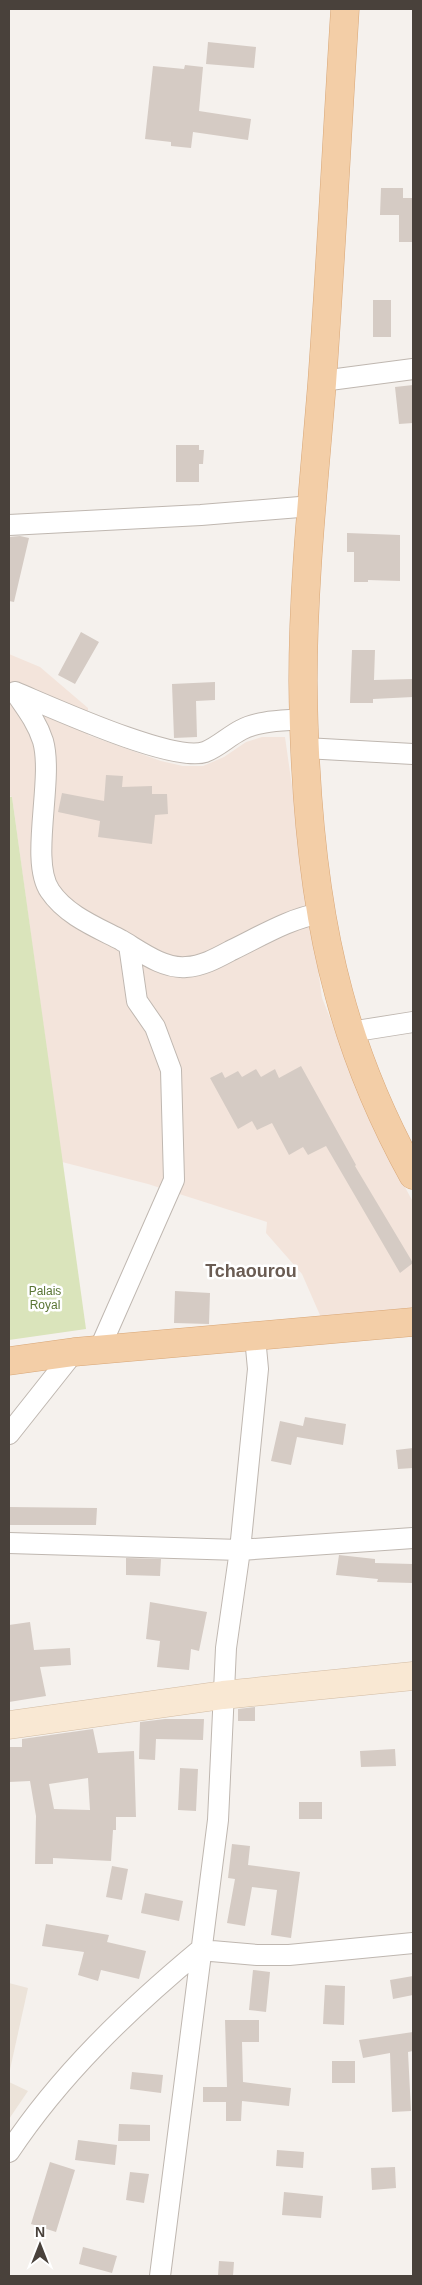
<svg xmlns="http://www.w3.org/2000/svg" width="422" height="2285" viewBox="0 0 422 2285" font-family="Helvetica,sans-serif">
<rect width="100%" height="100%" fill="#f5f1ed"/>
<!-- commercial -->
<path fill="#f3e4db" d="M9 654 40 667 88 708V735L161 761 183 766H203L224 757 246 742 262 737H285L322 998 379 1139 413 1202V1313L323 1322 302 1274 266 1233 267 1222 148 1184 62 1162 12 797 9 796Z"/>
<!-- education -->
<path fill="#ece3d9" d="M9 1983 28 1988 9 2074Z
M9 2082 28 2091 9 2119Z"/>
<!-- green -->
<path fill="#dae4bb" d="M9 797H12L86 1329 9 1340Z"/>
<!-- building -->
<path fill="#d5cbc4" fill-rule="evenodd" d="M208 42 256 47 254 68 206 64Z
M185 65 203 67 199 111 251 119 248 140 193 132 191 148 171 146V142L145 139 153 66 184 69Z
M381 188H403V198H413V242H399V215H380Z
M373 300H391V337H373Z
M413 385V423L399 424 395 387Z
M176 445H199V450H204L203 464H199V482H176Z
M347 533 400 535V581L368 580V582H354V552H347Z
M20 536 29 538 14 602 9 601V537Z
M81 632 99 642 75 684 58 675Z
M352 650H375L374 680 413 679V697L373 699V703H350Z
M215 682V700L196 701 197 737 174 738 172 684Z
M106 775 123 776 122 787 152 786V794H167L168 814 155 815 152 844 98 837 100 821 58 812 62 793 104 801Z
M301 1066 356 1165 355 1166 413 1263 400 1273 326 1146 308 1155 303 1147 289 1155 272 1123 257 1130 252 1121 238 1129 210 1078 222 1072 225 1078 238 1071 242 1077 256 1069 261 1077 275 1069 279 1078Z
M175 1291 210 1293 209 1324 174 1323Z
M305 1417 346 1424 343 1445 297 1437 291 1465 271 1461 280 1421 303 1426Z
M413 1448V1468L398 1469 396 1450Z
M9 1507 97 1508 96 1525H9Z
M339 1555 375 1559V1563L413 1564V1583L377 1582 378 1579 336 1575Z
M126 1558 161 1559 160 1576 126 1575Z
M150 1602 207 1612 199 1651 191 1649 189 1670 157 1667 160 1641 146 1639Z
M30 1622 34 1650 70 1648 71 1665 40 1667 46 1696 9 1702V1625Z
M255 1707V1721H238V1709Z
M165 1719H204L203 1740 156 1739 155 1760 139 1759 140 1722Z
M93 1729 98 1753 134 1751 136 1817H116V1830H113L111 1861 53 1858V1864H35L36 1816 30 1781 9 1782V1747H22V1739ZM88 1778 90 1810 54 1809 49 1784Z
M395 1749 396 1766 361 1767 360 1751Z
M180 1768 198 1769 196 1811 178 1810Z
M299 1802H322V1819H299Z
M232 1844 250 1846 248 1865 300 1872 291 1938 271 1935 277 1890 252 1887 245 1926 227 1923 235 1879 228 1878Z
M112 1866 128 1869 122 1900 106 1897Z
M145 1893 183 1901 179 1921 141 1913Z
M46 1924 109 1935 107 1942 146 1951 139 1979 101 1970 98 1981 78 1975 84 1952 42 1946Z
M253 1970 270 1972 266 2012 249 2010Z
M413 1976V1995L393 1999 390 1980Z
M325 1985 345 1986 344 2025 323 2024Z
M225 2020H259V2042H242L243 2082 291 2088 289 2106 242 2101 241 2121H226V2102H203V2087H227Z
M413 2032V2051L408 2052 411 2111 392 2112 390 2053 363 2058 359 2040Z
M332 2061H355V2083H332Z
M132 2072 163 2075 161 2093 130 2089Z
M119 2124 150 2125V2141H118Z
M78 2140 117 2145 115 2165 75 2160Z
M277 2150 304 2152 303 2168 276 2166Z
M50 2162 75 2170 56 2232 31 2224Z
M395 2167 396 2188 372 2190 371 2168Z
M130 2172 149 2174 144 2203 126 2200Z
M284 2192 323 2196 321 2218 282 2215Z
M83 2247 117 2256 112 2273 79 2264Z
M219 2261 234 2262 233 2276H218Z"/>
<g fill="none" stroke-linecap="round" stroke-linejoin="round">
<defs>
<path id="street" d="M322 381 413 369
M9 525 201 515 312 506
M15 692C26 708 37 722 43 741 54 780 29 861 50 891 66 915 96 927 121 940 140 951 163 969 186 967 203 966 217 958 232 950 261 936 290 918 322 913
M15 692C51 707 173 763 205 752 218 747 229 736 241 730 259 720 285 721 304 719
M305 748 413 754
M350 1032 413 1022
M99 1350 174 1180 171 1070 155 1027 137 1001 129 945
M9 1434 74 1352
M9 1543 240 1550 413 1538
M9 2152C60 2075 129 2009 200 1950L257 1955H289L413 1943
M160 2276 218 1820 226 1648 240 1550 258 1369 255 1337"/>
<path id="secondary" d="M9 1725 223 1695 413 1676"/>
<path id="primary" d="M345 9C337 134 331 259 322 383 314 482 303 582 303 681 304 782 312 896 339 994 356 1057 382 1119 413 1175
M9 1361 74 1352 413 1322"/>
</defs>
<!-- street casing -->
<use href="#street" stroke="#bfb7b0" stroke-width="22"/>
<!-- secondary casing -->
<use href="#secondary" stroke="#d2bca4" stroke-width="29"/>
<!-- primary casing -->
<use href="#primary" stroke="#d8a778" stroke-width="29"/>
<!-- street -->
<use href="#street" stroke="#fff" stroke-width="20"/>
<!-- secondary -->
<use href="#secondary" stroke="#f9e8d3" stroke-width="28"/>
<!-- primary -->
<use href="#primary" stroke="#f3cea7" stroke-width="28"/>
</g>
<g text-anchor="middle" dominant-baseline="central" stroke-width="5" stroke-linejoin="round" paint-order="stroke">
<!-- park labels -->
<g font-size="12" fill="#5a7534" stroke="#fff">
<text x="45" y="1291">Palais<tspan x="45" dy="14">Royal</tspan></text>
</g>
<!-- district labels -->
<g font-size="18" font-weight="bold" fill="#6a5c53" stroke="#fff">
<text x="251" y="1271">Tchaourou</text>
</g>
</g>
<!-- border -->
<rect width="422" height="2285" fill="none" stroke="#49413b" stroke-width="20"/>
<!-- north arrow -->
<g transform="translate(40 2245)" stroke="#ffffff" stroke-width="4" paint-order="stroke">
<path d="M0-4L9 19L0 12L-9 19Z" fill="#49413b"/>
<text y="-8" font-size="14" font-weight="bold" text-anchor="middle" fill="#49413b">N</text>
</g>
</svg>
